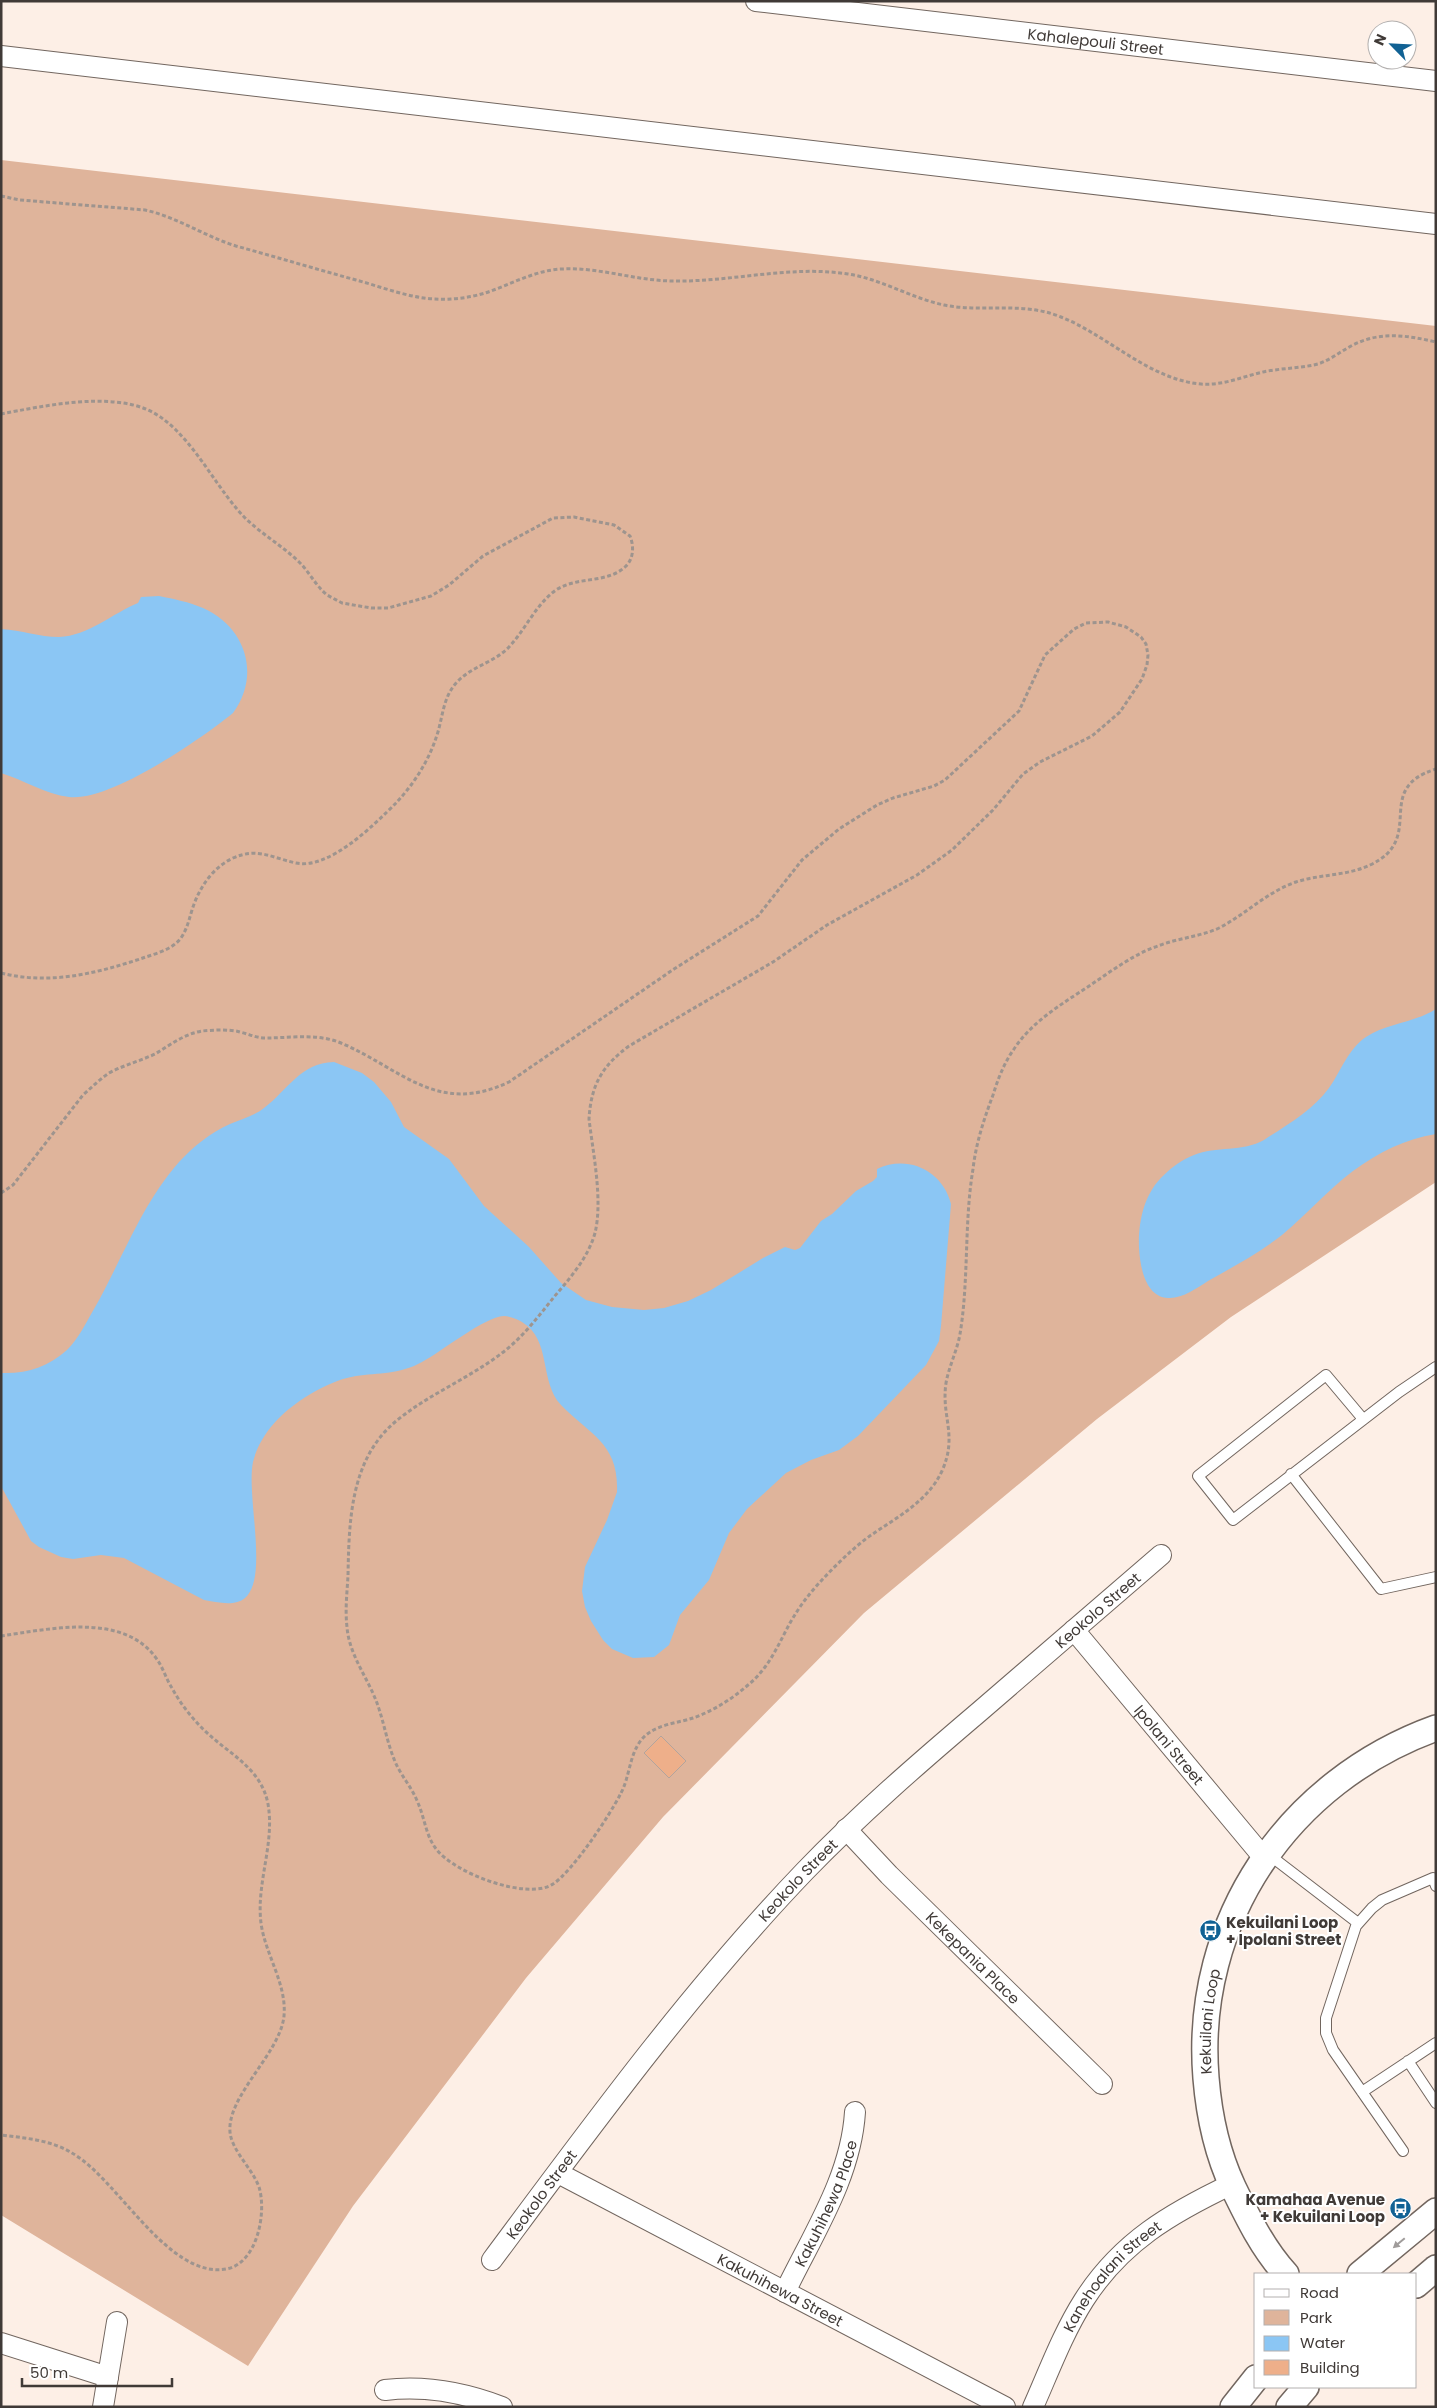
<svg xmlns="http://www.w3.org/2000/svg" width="1437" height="2408" viewBox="0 0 1437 2408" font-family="Poppins,sans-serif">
<rect width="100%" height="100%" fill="#fdefe6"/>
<!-- green -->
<path fill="#dfb49b" d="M1 160 1436 326V1182L1231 1317 1097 1419 864 1613 663 1817 526 1978 353 2206 248 2366 1 2215Z"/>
<!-- water -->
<path fill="#8bc6f4" d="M159 596C174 599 189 602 203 608 246 627 261 675 233 713 201 739 110 802 69 797 45 794 24 780 1 773V629C22 630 39 637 59 637 88 636 113 613 138 603L141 597Z
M1436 1009V1134C1405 1139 1379 1152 1353 1171 1328 1190 1307 1214 1282 1235 1259 1253 1233 1267 1208 1281 1197 1288 1182 1299 1168 1298 1145 1297 1140 1266 1139 1248 1138 1222 1144 1193 1164 1175 1172 1167 1183 1159 1194 1155 1216 1146 1243 1152 1264 1140 1287 1125 1313 1110 1329 1088 1341 1071 1348 1049 1366 1037 1387 1023 1414 1023 1436 1009Z
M334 1062 362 1073 374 1082 391 1102 404 1127 449 1159 484 1206 529 1247 561 1283 586 1300 612 1307 644 1310 664 1308 688 1301 711 1290 763 1258 785 1247 795 1250 800 1248 821 1221 832 1214 856 1191 873 1181 877 1177V1169C908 1154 943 1171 951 1204L941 1326 939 1341 926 1365 858 1436 839 1450 811 1460 786 1473 747 1509 729 1533 709 1580 680 1615 669 1645 654 1657 633 1658 612 1649 603 1640 591 1621 585 1607 582 1591 585 1567 607 1520 617 1492C619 1443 590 1435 561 1405 539 1382 552 1340 522 1322 517 1319 509 1316 504 1316 484 1317 441 1352 422 1362 401 1374 378 1373 356 1376 337 1379 320 1388 304 1398 281 1413 260 1434 253 1462 246 1495 269 1578 245 1598 235 1607 216 1602 204 1600L124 1558 101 1555 73 1559 61 1557 39 1547 31 1541 1 1486V1373C27 1374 48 1367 67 1350 78 1339 86 1323 94 1309 122 1260 141 1205 179 1162 194 1146 210 1133 230 1124 241 1119 254 1116 264 1108 288 1090 300 1063 334 1062Z"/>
<!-- building -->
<path fill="#eeaf8a" stroke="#b2a49d" d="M661 1736 686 1761 669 1778 644 1753Z"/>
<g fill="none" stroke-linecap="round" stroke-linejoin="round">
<defs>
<path id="service" d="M1363 1419 1326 1375 1198 1476 1233 1520 1399 1392 1436 1367
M1291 1474 1381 1589 1436 1577
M1268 1854 1358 1923
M1408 2061 1436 2103
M1362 2092 1436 2043
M1403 2151 1333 2050 1326 2033V2018L1356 1926 1372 1908 1382 1900 1433 1878 1436 1886"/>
<g id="minor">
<path id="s1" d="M756 1 1436 81"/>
<path d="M1 56 1436 224"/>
<path id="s2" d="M1074 1630 1264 1858"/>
<path id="s3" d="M846 1829 889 1875 1102 2084"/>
<path id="s4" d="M558 2173 1005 2407"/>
<path id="s5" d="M492 2260C591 2127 690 1991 805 1871 860 1814 919 1763 979 1712 1039 1660 1100 1608 1161 1555"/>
<path id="s6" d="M785 2292C813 2234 851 2177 855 2112"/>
<path d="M1 2343 108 2377"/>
<path d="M385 2390C426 2385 463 2392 502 2407"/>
<path d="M103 2407 117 2322"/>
<path id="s7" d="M1033 2407C1049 2371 1063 2333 1084 2300 1121 2242 1171 2213 1232 2184"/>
</g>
<g id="tertiary">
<path id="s8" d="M1286 2274C1263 2249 1248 2218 1233 2187 1217 2153 1209 2115 1206 2078 1193 1920 1289 1781 1436 1728"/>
<path d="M1360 2274 1436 2211"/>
<path d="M1416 2285 1436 2268"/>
<path d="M1233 2407 1256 2378"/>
<path d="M1289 2407 1306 2387"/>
</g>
</defs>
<!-- service casing -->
<use href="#service" stroke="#72665f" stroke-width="12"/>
<!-- minor casing -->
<use href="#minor" stroke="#72665f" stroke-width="22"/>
<!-- tertiary casing -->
<use href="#tertiary" stroke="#72665f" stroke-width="28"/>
<!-- path -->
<path stroke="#9e948e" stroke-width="3" stroke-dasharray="4 2.5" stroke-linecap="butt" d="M1 196 20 200 145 210C177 217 204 236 236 246 276 257 316 269 356 280 382 287 409 298 435 299 451 300 469 298 485 293 510 285 535 270 562 269 600 267 636 281 674 281 731 282 791 265 848 274 881 279 911 298 944 305 983 313 1023 301 1061 317 1107 335 1150 380 1201 384 1224 386 1246 375 1268 371 1285 368 1302 368 1318 364 1330 360 1340 352 1351 346 1379 331 1406 335 1436 342
M1 414C43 406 108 392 148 410 186 427 211 479 237 509 254 530 278 542 298 561 309 571 315 585 327 595L342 603 371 608H388L431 596 449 585 483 556 553 518 574 517 614 525 630 536C634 546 634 559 625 567 606 584 577 576 556 590 535 605 525 631 507 649 492 663 471 667 457 682 442 698 443 719 436 738 428 762 413 785 396 803 374 825 329 870 296 863 272 858 258 847 233 858 212 868 199 888 192 910 189 920 187 929 181 938 172 950 154 954 140 959 94 974 49 985 1 973
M1 1193 13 1185 83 1095C92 1087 100 1079 109 1073 124 1065 140 1061 155 1054 170 1045 184 1034 202 1031 213 1030 230 1029 240 1032 249 1034 256 1038 266 1038 290 1038 317 1033 341 1043 402 1069 437 1116 509 1082L674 969 758 916 802 860 839 829 877 805 893 798 934 786 945 780 1019 711 1045 655 1074 629 1086 623 1108 622 1126 627 1141 637 1146 644 1148 655 1147 665 1142 679 1120 712 1092 736 1040 762 1023 774 993 810 952 850 917 875 827 925 773 962 629 1046C602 1066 591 1085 589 1119 593 1153 603 1200 595 1233 588 1258 570 1278 554 1297 538 1317 522 1338 502 1353 468 1379 427 1395 395 1422 350 1460 349 1522 348 1576 347 1593 345 1610 347 1627 349 1653 365 1674 375 1698 383 1717 386 1739 394 1759 400 1775 412 1787 418 1803 425 1819 426 1837 437 1850 455 1873 527 1901 553 1884 573 1871 610 1815 621 1793 631 1774 629 1750 646 1735 659 1724 678 1723 693 1718 713 1711 732 1699 748 1685 769 1668 778 1645 790 1623 799 1607 809 1594 821 1581 835 1566 850 1551 867 1538 895 1518 927 1503 942 1471 958 1435 941 1417 946 1383 949 1366 957 1351 960 1334 969 1280 964 1223 973 1169 976 1143 984 1119 993 1095 998 1079 1004 1063 1014 1049 1033 1020 1064 1003 1092 984 1113 970 1134 954 1158 946 1178 938 1199 937 1219 928 1246 914 1267 892 1296 882 1320 874 1347 876 1370 865 1428 838 1371 789 1436 769
M1 1636C49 1629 123 1612 156 1658 163 1667 166 1679 172 1688 180 1703 191 1717 203 1729 228 1754 261 1767 268 1804 275 1844 256 1883 261 1923 265 1954 287 1984 284 2016 280 2057 215 2105 233 2143 240 2159 253 2171 259 2187 267 2213 257 2264 226 2269 168 2279 118 2179 72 2153 51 2140 25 2138 1 2135"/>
<!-- service -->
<use href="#service" stroke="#fff" stroke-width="10"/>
<!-- minor -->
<use href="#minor" stroke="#fff" stroke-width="20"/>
<!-- tertiary -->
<use href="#tertiary" stroke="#fff" stroke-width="25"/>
</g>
<!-- one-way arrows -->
<defs><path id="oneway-solid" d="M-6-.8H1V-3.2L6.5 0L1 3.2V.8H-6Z" transform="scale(1.25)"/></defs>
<use fill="#a09c9b" href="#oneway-solid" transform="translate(1399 2243) rotate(140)"/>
<!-- icons -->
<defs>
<symbol id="bus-disc" viewBox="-11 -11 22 22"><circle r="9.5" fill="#116294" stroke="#fff"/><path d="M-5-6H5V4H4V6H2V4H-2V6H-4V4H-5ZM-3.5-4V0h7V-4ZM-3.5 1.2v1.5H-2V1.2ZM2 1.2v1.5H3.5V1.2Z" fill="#fff"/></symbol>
</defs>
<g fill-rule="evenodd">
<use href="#bus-disc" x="1198" y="1918" width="25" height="25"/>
<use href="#bus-disc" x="1388" y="2196" width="25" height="25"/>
</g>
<g text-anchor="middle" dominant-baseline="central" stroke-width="4" stroke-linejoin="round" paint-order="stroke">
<!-- street labels -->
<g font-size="15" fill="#403a37" stroke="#fff">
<text stroke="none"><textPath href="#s1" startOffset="342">Kahalepouli Street</textPath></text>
<text stroke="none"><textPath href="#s5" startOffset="892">Keokolo Street</textPath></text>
<text stroke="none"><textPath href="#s2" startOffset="149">Ipolani Street</textPath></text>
<text stroke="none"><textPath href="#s5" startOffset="488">Keokolo Street</textPath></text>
<text stroke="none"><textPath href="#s3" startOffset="181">Kekepania Place</textPath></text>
<text stroke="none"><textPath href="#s8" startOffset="272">Kekuilani Loop</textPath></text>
<text stroke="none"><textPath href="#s5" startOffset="82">Keokolo Street</textPath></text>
<text stroke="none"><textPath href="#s6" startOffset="98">Kakuhihewa Place</textPath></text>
<text stroke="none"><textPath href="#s7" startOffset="155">Kanehoalani Street</textPath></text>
<text stroke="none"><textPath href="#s4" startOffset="251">Kakuhihewa Street</textPath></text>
</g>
<!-- poi labels -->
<g font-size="15" font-weight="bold" fill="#403a37" stroke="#fff" text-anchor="start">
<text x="1226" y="1922">Kekuilani Loop<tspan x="1226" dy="17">+ Ipolani Street</tspan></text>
<text x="1385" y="2199" text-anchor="end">Kamahaa Avenue<tspan x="1385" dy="17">+ Kekuilani Loop</tspan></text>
</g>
</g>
<!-- border -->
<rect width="1437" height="2408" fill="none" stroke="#403a37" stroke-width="5"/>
<!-- legend -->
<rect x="1254" y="2273" width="162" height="115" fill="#ffffff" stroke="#b3b0af"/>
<rect x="1264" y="2289" width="25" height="8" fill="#ffffff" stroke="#b3b0af"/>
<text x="1300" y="2298" font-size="15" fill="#403a37">Road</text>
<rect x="1264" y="2310" width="25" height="15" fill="#dfb49b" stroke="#b3b0af"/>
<text x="1300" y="2323" font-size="15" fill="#403a37">Park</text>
<rect x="1264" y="2336" width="25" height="15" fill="#8bc6f4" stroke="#b3b0af"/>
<text x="1300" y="2348" font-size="15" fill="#403a37">Water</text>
<rect x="1264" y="2360" width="25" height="15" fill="#eeaf8a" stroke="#b3b0af"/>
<text x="1300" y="2373" font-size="15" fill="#403a37">Building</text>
<!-- north arrow -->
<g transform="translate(1392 45) rotate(294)"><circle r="24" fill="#ffffff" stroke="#b3b0af"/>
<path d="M0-4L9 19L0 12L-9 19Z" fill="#116294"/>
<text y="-8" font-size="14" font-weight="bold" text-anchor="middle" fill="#403a37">N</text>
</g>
<!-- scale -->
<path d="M22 2378v8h150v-8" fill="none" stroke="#403a37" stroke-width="2.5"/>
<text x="30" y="2378" font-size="15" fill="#403a37" stroke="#ffffff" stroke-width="4" paint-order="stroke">50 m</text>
</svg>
